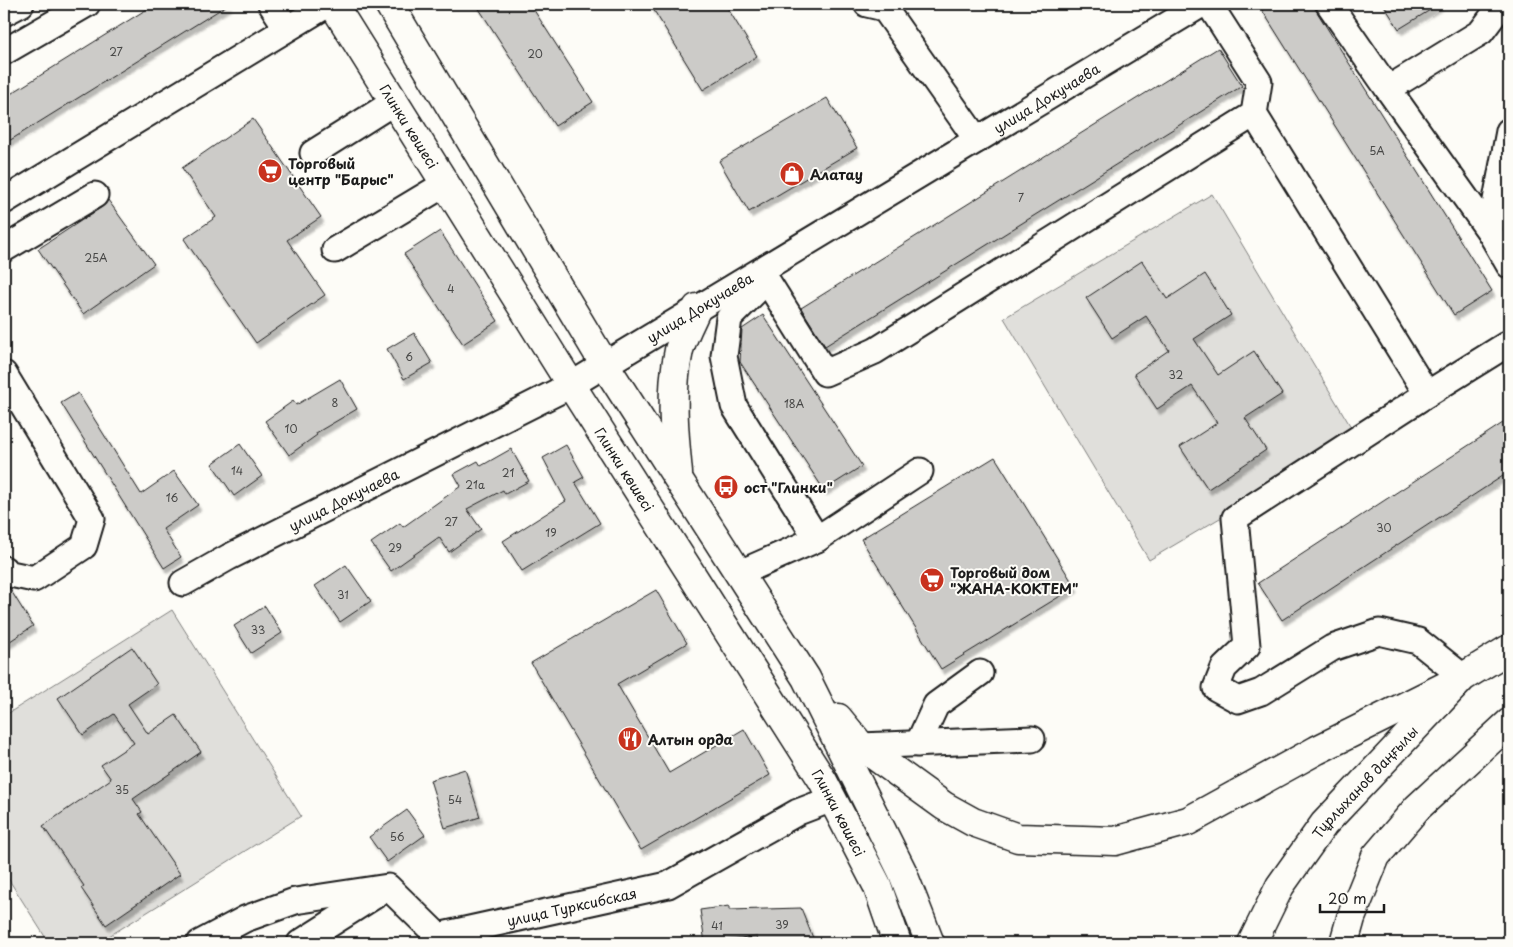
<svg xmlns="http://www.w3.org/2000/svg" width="1513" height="947" viewBox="0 0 1513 947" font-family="'Playpen Sans',sans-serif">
<defs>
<filter id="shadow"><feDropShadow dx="3" dy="5.5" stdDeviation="1" flood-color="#0004"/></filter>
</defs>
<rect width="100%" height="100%" fill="#fdfcf7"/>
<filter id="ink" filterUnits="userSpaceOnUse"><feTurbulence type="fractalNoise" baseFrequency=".02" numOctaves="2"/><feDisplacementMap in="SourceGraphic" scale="10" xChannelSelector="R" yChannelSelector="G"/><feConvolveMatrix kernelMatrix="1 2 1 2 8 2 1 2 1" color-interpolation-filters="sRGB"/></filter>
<g filter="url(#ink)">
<!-- green -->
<path fill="#e0dfdb" stroke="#7e7e7c" d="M1212 194 1357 437 1149 560 1004 318Z
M172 610 301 816 98 943H49L4 872V716Z"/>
<!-- building -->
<path fill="#cccbc8" stroke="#1c1c1c" filter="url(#shadow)" d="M155 4H229L4 144V98Z
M476 4H530L593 102 555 126Z
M650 4H725L757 56 703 90Z
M1272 4H1312L1492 291 1454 315 1262 10Z
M1383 4H1440L1399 29Z
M1218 48 1242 86 825 346 801 308Z
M827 98 857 148 749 212 719 161Z
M253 119 321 217 287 240 325 295 256 343 184 239 216 217 182 168Z
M108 200 154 264 83 314 38 249 102 207Z
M440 231 498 321 463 344 404 254Z
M1142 261 1167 299 1205 274 1231 315 1194 339 1218 375 1254 351 1282 394 1245 418 1266 450 1208 489 1180 447 1217 423 1192 386 1157 409 1134 374 1169 350 1146 316 1112 338 1086 298Z
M763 315 862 466 824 490 740 362 742 329Z
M414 333 432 363 404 379 387 349Z
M340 379 357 409 316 433 317 435 289 455 265 421 293 401 296 405Z
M78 393 141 494 174 471 198 505 163 529 181 557 164 568 61 403Z
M1509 419V472L1282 620 1258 583Z
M240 444 262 476 234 496 212 464Z
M566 445 584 477 575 482 600 523 522 571 503 541 566 501 543 458Z
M511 449 529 481 505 494 503 490 467 509 481 529 449 552 439 537 391 571 371 543 400 523 403 527 461 486 454 474 478 461 481 466Z
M995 457 1075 587 941 669 861 539Z
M346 565 371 601 340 622 315 586Z
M4 587 10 589 33 626 4 645Z
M656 590 687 643 617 684 669 773 744 729 770 775 641 850 531 663Z
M265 606 282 633 251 653 234 626Z
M132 647 157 684 128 704 148 734 176 715 201 752 133 799 142 812 139 814 180 874 106 925 81 888 84 886 43 826 111 779 101 765 134 743 114 714 83 735 58 698Z
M465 769 480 817 445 828 430 780Z
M407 810 425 835 387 862 369 837Z
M729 906V910L801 908 815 943H757V937L705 943 700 910Z"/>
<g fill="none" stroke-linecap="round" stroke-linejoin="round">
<defs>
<g id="minor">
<path d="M271 4 287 28"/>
<path d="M867 4 884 8 977 140"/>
<path d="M1329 4 1388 89 1481 32 1502 4"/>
<path d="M4 13 21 4"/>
<path d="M4 52 87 4"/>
<path d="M1388 89 1490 232"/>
<path d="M1254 114 1427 394 1235 518 1247 646 1224 668 1216 688 1238 700 1261 692 1332 648 1379 632 1418 641 1463 677"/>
<path d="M1509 131 1490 232 1509 265"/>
<path d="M313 153 394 102"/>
<path d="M4 201 328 4"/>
<path d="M4 249 95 195"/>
<path d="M335 250 445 184"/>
<path d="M761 271 825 373 875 351 1254 114 1259 82 1209 4"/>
<path d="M4 374 92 519 84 546 34 579 6 573 4 569"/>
<path d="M1427 394 1509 343"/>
<path d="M817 539 920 471"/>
<path d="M740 573 817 539 734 406 724 356 729 318 767 280"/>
<path id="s1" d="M183 583 229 557 571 385 1202 4"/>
<path d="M918 744 936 705 980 673"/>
<path d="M861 746 1032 739"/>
<path id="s2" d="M200 943 245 919 295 901 388 887 438 936 668 885 798 812 832 799"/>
<path d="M300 943 382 891"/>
</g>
<g id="major">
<path id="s3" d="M333 4 571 385 823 781 877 885 897 943"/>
<path d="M389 4 605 365 806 678 902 871 930 943"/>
<path d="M678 473C674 432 670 391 679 350 683 336 691 321 697 308"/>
<path d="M838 718 861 746 944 806 973 822 1018 838 1115 841 1188 821 1317 750 1460 679"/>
</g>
<g id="highway">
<path id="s4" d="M1252 943 1280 886 1324 824 1463 677 1509 649"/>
<path d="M1344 943 1351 918 1376 856 1417 808 1509 723"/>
</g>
</defs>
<!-- minor casing -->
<use href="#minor" stroke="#1c1c1c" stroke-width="29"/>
<!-- major casing -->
<use href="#major" stroke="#1c1c1c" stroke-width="31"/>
<!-- highway casing -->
<use href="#highway" stroke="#1c1c1c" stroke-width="31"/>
<!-- minor -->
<use href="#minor" stroke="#fdfcf7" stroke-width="25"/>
<!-- major -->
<use href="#major" stroke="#fdfcf7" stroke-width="28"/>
<!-- highway -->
<use href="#highway" stroke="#fdfcf7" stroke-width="28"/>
</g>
</g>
<!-- icons -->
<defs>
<symbol id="supermarket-disc" viewBox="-11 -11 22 22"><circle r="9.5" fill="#c8321e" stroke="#fdfcf7"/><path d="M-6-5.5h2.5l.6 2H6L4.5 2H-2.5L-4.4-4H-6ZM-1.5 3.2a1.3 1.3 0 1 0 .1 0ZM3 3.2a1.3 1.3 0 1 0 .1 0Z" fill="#fff"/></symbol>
<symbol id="shop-disc" viewBox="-11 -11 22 22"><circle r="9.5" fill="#c8321e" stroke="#fdfcf7"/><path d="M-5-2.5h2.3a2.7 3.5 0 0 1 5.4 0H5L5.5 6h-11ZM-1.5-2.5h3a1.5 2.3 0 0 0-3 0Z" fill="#fff"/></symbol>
<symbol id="bus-disc" viewBox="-11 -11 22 22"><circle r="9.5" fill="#c8321e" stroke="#fdfcf7"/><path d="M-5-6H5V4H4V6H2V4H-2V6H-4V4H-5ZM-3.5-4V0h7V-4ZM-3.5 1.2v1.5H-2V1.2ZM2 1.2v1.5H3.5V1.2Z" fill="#fff"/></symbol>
<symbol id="restaurant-disc" viewBox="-11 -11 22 22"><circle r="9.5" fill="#c8321e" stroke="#fdfcf7"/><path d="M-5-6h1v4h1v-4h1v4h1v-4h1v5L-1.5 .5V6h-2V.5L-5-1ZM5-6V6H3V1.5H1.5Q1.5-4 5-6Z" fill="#fff"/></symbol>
</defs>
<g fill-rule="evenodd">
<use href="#supermarket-disc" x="256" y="157" width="28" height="28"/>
<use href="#shop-disc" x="778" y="160" width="28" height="28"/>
<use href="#bus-disc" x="712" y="473" width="28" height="28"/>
<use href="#supermarket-disc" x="918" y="566" width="28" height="28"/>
<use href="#restaurant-disc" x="616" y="725" width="28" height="28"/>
</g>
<g text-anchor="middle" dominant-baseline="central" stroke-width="4" stroke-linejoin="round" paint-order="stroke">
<!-- number labels -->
<g font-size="11" fill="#484847">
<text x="116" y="51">27</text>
<text x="535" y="53">20</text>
<text x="1377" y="150">5А</text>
<text x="1021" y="197">7</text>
<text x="96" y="257">25А</text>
<text x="451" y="288">4</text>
<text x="409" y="356">6</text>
<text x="1176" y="374">32</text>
<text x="335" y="402">8</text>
<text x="794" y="403">18А</text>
<text x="291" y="428">10</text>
<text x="237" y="470">14</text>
<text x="508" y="472">21</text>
<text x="475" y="484">21а</text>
<text x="172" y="497">16</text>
<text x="451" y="521">27</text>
<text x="1384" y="527">30</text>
<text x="551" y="532">19</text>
<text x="395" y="547">29</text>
<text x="343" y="594">31</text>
<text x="258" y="629">33</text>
<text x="122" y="789">35</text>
<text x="455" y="799">54</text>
<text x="397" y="836">56</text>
<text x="782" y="924">39</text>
<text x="717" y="925">41</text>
</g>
<!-- street labels -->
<g font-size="14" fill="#1c1c1c" stroke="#fdfcf7">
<text stroke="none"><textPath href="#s1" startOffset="991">улица Докучаева</textPath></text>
<text stroke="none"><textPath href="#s3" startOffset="144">Глинки көшесі</textPath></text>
<text stroke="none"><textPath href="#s1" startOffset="586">улица Докучаева</textPath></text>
<text stroke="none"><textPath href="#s3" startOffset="549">Глинки көшесі</textPath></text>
<text stroke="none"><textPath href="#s1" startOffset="181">улица Докучаева</textPath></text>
<text stroke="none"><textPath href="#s4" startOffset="198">Тұрлыханов даңғылы</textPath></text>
<text stroke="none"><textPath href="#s3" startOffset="954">Глинки көшесі</textPath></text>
<text stroke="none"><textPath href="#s2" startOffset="405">улица Турксибская</textPath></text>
</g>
<!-- poi labels -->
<g font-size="14" font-weight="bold" fill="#1c1c1c" stroke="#fdfcf7" text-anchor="start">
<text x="288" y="163">Торговый<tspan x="288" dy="16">центр "Барыс"</tspan></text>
<text x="810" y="174">Алатау</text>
<text x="744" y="487">ост "Глинки"</text>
<text x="950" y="572">Торговый дом<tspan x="950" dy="16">"ЖАНА-КОКТЕМ"</tspan></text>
<text x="648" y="739">Алтын орда</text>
</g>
</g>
<!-- margin -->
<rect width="1513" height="947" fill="none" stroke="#fdfcf7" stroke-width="20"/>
<rect x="10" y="10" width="1493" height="927" fill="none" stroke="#1c1c1c" stroke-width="2" filter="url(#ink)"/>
<!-- scale -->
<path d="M1320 904v8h64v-8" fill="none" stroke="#1c1c1c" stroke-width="2.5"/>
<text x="1328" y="904" font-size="15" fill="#1c1c1c" stroke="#fdfcf7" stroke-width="4" paint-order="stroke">20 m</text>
</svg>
